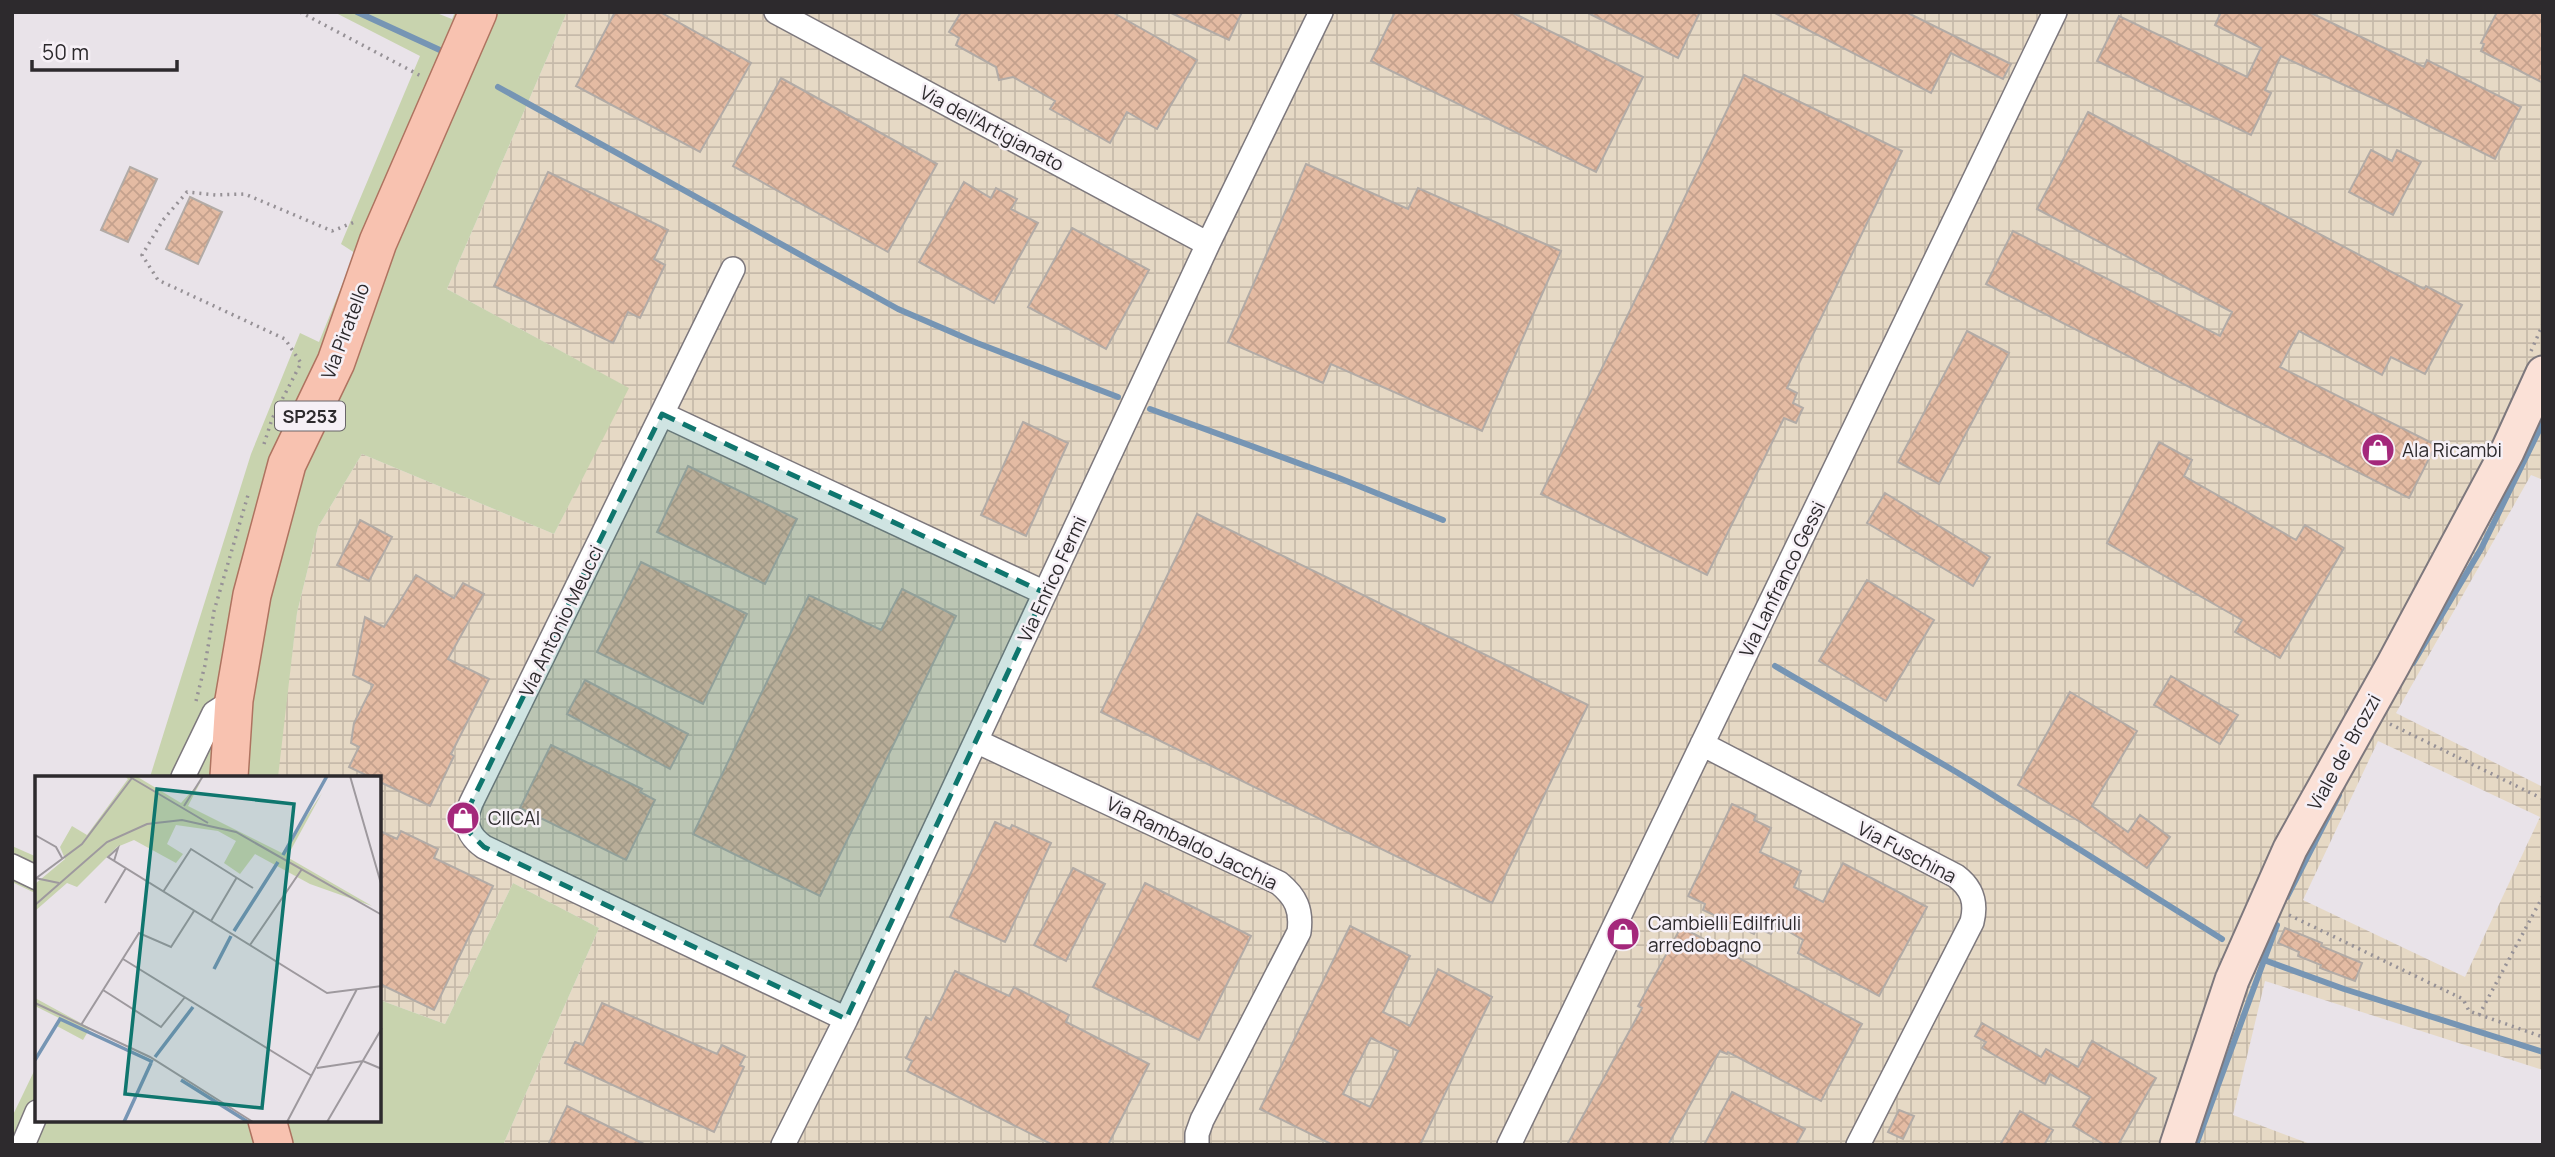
<svg xmlns="http://www.w3.org/2000/svg" width="2555" height="1157" viewBox="0 0 2555 1157" font-family="Manrope,sans-serif">
<defs>
<pattern id="industrial-grid" width="8" height="8" patternUnits="userSpaceOnUse" patternTransform="scale(1.75)"><rect width="8" height="8" fill="#e6d9c5"/><path d="M0 4h8M4 0v8" fill="none" stroke="#c6baaa"/></pattern>
<pattern id="building-cross-hatch" width="8" height="8" patternUnits="userSpaceOnUse" patternTransform="scale(1.75)"><rect width="8" height="8" fill="#e4bba3"/><path d="M0 0l8 8M0 8l8-8" fill="none" stroke="#c4a18d"/></pattern>
</defs>
<rect width="100%" height="100%" fill="#e9e3e9"/>
<!-- industrial -->
<path fill="url(#industrial-grid)" fill-rule="evenodd" d="M567 12H2543V480L2531 475 2396 713 2543 787V1070L2265 981 2233 1115 2313 1145H503L599 928 513 883 445 1024 380 1000V777H278V768L297 613 318 527 362 454 554 534 628 388 447 289ZM2378 741 2540 817 2465 977 2303 900Z"/>
<!-- grass -->
<path fill="#c8d3ae" d="M334 12H434L452 19 455 12H567L447 289 629 388 554 534 362 454 318 527 297 613 278 777H150L251 454 300 333 319 342 355 253 341 244 420 56Z
M12 846 37 857V894L12 882Z
M513 883 599 928 503 1145H12V1117L37 1065V1120H380V1000L445 1024Z"/>
<g fill="none" stroke-linecap="round" stroke-linejoin="round">
<!-- stream -->
<path stroke="#7695b4" stroke-width="6" d="M357 12 442 51
M498 87 898 309 977 343 1118 397
M1150 409 1339 478 1443 520
M2413 663 2481 549 2543 422
M1775 666 1958 773 2222 939
M2287 897 2339 795
M2253 956 2344 989 2543 1052
M2196 1145 2277 925"/>
</g>
<!-- building -->
<path fill="url(#building-cross-hatch)" stroke="#b2aba6" stroke-width="2" fill-rule="evenodd" d="M615 12H660L751 63 700 152 576 86Z
M961 12H1112L1197 60 1157 129 1127 112 1110 143 1050 109 1055 101 1013 77 999 80 996 67 956 45 959 38 949 32Z
M1169 12H1242L1229 40Z
M1395 12H1511L1643 77 1596 172 1371 61Z
M1586 12H1700L1678 58Z
M1773 12H1906L2011 64 2003 79 1951 53 1931 93Z
M2221 12H2309L2424 67 2427 60 2521 107 2495 159 2377 100 2281 56 2265 90 2271 93 2251 135 2097 61 2119 16 2247 77 2261 48 2215 25Z
M2497 12H2543V83L2481 51 2484 44 2481 43Z
M1744 75 1902 151 1787 388 1797 393 1793 403 1803 408 1796 423 1784 418 1707 575 1541 494Z
M781 78 937 164 888 252 733 166Z
M2088 112 2424 289 2426 286 2462 305 2425 374 2391 357 2382 375 2299 331 2280 367 2436 445 2409 498 1986 284 2013 231 2220 336 2232 312 2037 209Z
M2371 150 2392 161 2397 150 2421 162 2393 215 2349 192Z
M1306 164 1408 209 1418 188 1561 251 1482 431 1331 364 1323 383 1228 342Z
M130 167 157 179 128 242 101 230Z
M548 172 668 230 654 259 665 265 640 318 628 312 613 343 494 286Z
M964 182 991 198 996 188 1017 199 1011 209 1038 223 994 303 919 262Z
M190 197 222 212 198 264 166 249Z
M1072 228 1149 270 1106 349 1028 307Z
M1967 331 2009 353 1939 484 1898 462Z
M1023 422 1068 443 1026 536 981 515Z
M2159 442 2192 460 2184 476 2296 540 2305 525 2344 548 2280 658 2235 632 2242 620 2107 543Z
M688 466 797 519 765 584 657 532Z
M1885 493 1990 557 1973 586 1867 523Z
M1197 514 1588 705 1492 903 1101 712Z
M360 520 392 537 369 581 337 565Z
M641 562 747 614 703 704 597 652Z
M416 575 454 598 463 583 484 594 448 659 489 679 451 754 454 756 430 806 380 782V777H370L349 767 359 747 351 743 354 723 373 685 353 675 365 617 384 627Z
M1867 580 1934 620 1886 701 1819 661Z
M902 589 956 616 820 896 693 834 809 595 881 630Z
M2171 676 2238 715 2220 744 2154 705Z
M585 680 688 734 670 769 567 714Z
M2070 692 2137 731 2092 806 2128 832 2140 815 2170 837 2147 868 2082 823 2018 785Z
M551 745 642 789 640 792 655 800 626 860 520 808Z
M1732 804 1756 815 1754 820 1771 828 1760 852 1801 871 1794 887 1823 902 1843 863 1927 907 1879 996 1798 953 1803 940 1776 924 1771 934 1757 928 1754 934 1703 910 1705 904 1688 896Z
M995 822 1010 829 1012 825 1051 843 1005 942 950 917Z
M380 831 397 839 401 831 438 849 434 858 493 886 434 1010 380 984Z
M1073 868 1105 884 1066 961 1034 945Z
M1145 883 1251 936 1199 1040 1093 987Z
M1350 926 1410 956 1383 1012 1410 1026 1438 969 1492 997 1420 1145H1333L1260 1109ZM1371 1038 1398 1051 1370 1107 1343 1094Z
M1681 927 1862 1024 1821 1101 1728 1052 1727 1054 1720 1051 1668 1145H1567L1642 1008 1638 1006Z
M2285 928 2322 943 2321 946 2362 963 2355 981 2320 968 2321 965 2298 956 2299 952 2278 943Z
M955 971 1009 996 1014 987 1069 1015 1066 1022 1149 1064 1108 1145H1053L907 1071 912 1061 906 1058 917 1036 926 1017 931 1020Z
M602 1003 717 1054 722 1045 745 1056 740 1065 744 1067 714 1132 565 1063 575 1042 583 1045Z
M1982 1023 2041 1057 2046 1049 2078 1067 2092 1041 2156 1078 2118 1145H2105L2073 1126 2090 1097 2050 1074 2045 1084 1982 1048 1986 1042 1975 1036Z
M1732 1092 1805 1129 1796 1145H1704Z
M567 1106 646 1145H548Z
M1899 1110 1914 1116 1903 1139 1888 1132Z
M2020 1111 2053 1130 2044 1145H2000Z"/>
<g fill="none" stroke-linecap="round" stroke-linejoin="round">
<defs>
<path id="street" d="M776 12 1208 244
M733 269 471 803C463 822 468 836 484 847L846 1019
M662 414 1045 593
M976 741 1279 883C1296 897 1302 910 1299 932L1202 1120 1197 1134V1145
M1702 744 1956 876C1972 888 1977 902 1972 922L1858 1145
M183 777 214 713 234 700
M12 866 37 878
M23 1145 37 1112
M783 1145 846 1019 1208 244 1321 12
M1509 1145 2055 12"/>
<path id="secondary" d="M2177 1145 2232 980 2290 849 2393 665 2507 452 2543 373"/>
<path id="primary" d="M229 777 234 700 252 595 287 464 336 362 378 242 478 12
M267 1120 274 1145"/>
</defs>
<!-- street casing -->
<use href="#street" stroke="#7d787d" stroke-width="26"/>
<!-- secondary casing -->
<use href="#secondary" stroke="#7d787d" stroke-width="37"/>
<!-- primary casing -->
<use href="#primary" stroke="#ae7360" stroke-width="40"/>
<!-- path -->
<path stroke="#969196" stroke-width="3.5" stroke-dasharray="2 5" stroke-linecap="butt" d="M300 12 421 76
M2531 351 2543 324
M264 444 272 419 301 363 285 339 158 280 142 255 163 220 187 192 216 195 245 194 332 231 357 221
M196 701 205 665 214 611 248 495
M2390 724 2543 799
M2289 915 2463 999 2469 1011 2543 1037
M2479 1015 2543 896"/>
<!-- street -->
<use href="#street" stroke="#fff" stroke-width="23"/>
<!-- secondary -->
<use href="#secondary" stroke="#fbe1d7" stroke-width="33"/>
<!-- primary -->
<use href="#primary" stroke="#f8c2b0" stroke-width="37"/>
</g>
<!-- marked area -->
<path fill="#0f766e" fill-opacity="0.2" stroke="#0f766e" stroke-width="5" stroke-dasharray="14 9" stroke-linejoin="round" d="M662 414 1045 593 846 1019 484 847 470 833 471 803Z"/>
<!-- icons -->
<defs>
<symbol id="shop-disc" viewBox="-11 -11 22 22"><circle r="9.5" fill="#a4287b" stroke="#f6f0f6"/><path d="M-5-2.5h2.3a2.7 3.5 0 0 1 5.4 0H5L5.5 6h-11ZM-1.5-2.5h3a1.5 2.3 0 0 0-3 0Z" fill="#fff"/></symbol>
</defs>
<g fill-rule="evenodd">
<use href="#shop-disc" x="2359" y="431" width="38" height="38"/>
<use href="#shop-disc" x="444" y="799" width="38" height="38"/>
<use href="#shop-disc" x="1604" y="915" width="38" height="38"/>
</g>
<g text-anchor="middle" dominant-baseline="central" stroke-width="5" stroke-linejoin="round" paint-order="stroke">
<!-- shield labels -->
<rect fill="#f6f0f6" stroke="#696569" stroke-width="2" x="275" y="401.5" width="70" height="29" rx="5"/>
<g font-size="18" font-weight="bold" fill="#2d2a2d">
<text x="310" y="416">SP253</text>
</g>
<!-- street labels -->
<g font-size="19" fill="#2d2a2d" stroke="#f6f0f6">
<text transform="translate(992 128) rotate(28)">Via dell'Artigianato</text>
<text transform="translate(345 331) rotate(-69)">Via Piratello</text>
<text transform="translate(1052 579) rotate(-65)">Via Enrico Fermi</text>
<text transform="translate(1782 579) rotate(-64)">Via Lanfranco Gessi</text>
<text transform="translate(561 621) rotate(-64)">Via Antonio Meucci</text>
<text transform="translate(2344 752) rotate(-61)">Viale de' Brozzi</text>
<text transform="translate(1192 843) rotate(26)">Via Rambaldo Jacchia</text>
<text transform="translate(1907 852) rotate(28)">Via Fuschina</text>
</g>
<!-- poi labels -->
<g font-size="19" fill="#2d2a2d" stroke="#f6f0f6" text-anchor="start">
<text x="2402" y="450">Ala Ricambi</text>
<text x="488" y="818">CIICAI</text>
<text x="1648" y="923">Cambielli Edilfriuli<tspan x="1648" dy="22">arredobagno</tspan></text>
</g>
</g>
<!-- overview -->
<g transform="translate(35 776)">
<rect width="346" height="346" fill="#e9e3e9"/>
<path d="M89 0H101L146 27 166 5 153 30 247 77 287 17 252 81 337 130 275 108 220 78 205 98 189 87 201 65 183 55 141 49 132 68 148 78 141 87 99 64 82 71 42 111 32 107 0 135V108L30 83 25 71 37 50 52 59 93 3ZM0 222 55 252 48 264 20 249 24 242 0 230Z" fill="#c8d3ae"/>
<path fill="none" stroke="#7695b4" stroke-width="3.5" d="M248 79 292 0M199 155 243 86M179 193 196 160M120 281 158 231M0 284 25 243 118 286M146 304 213 346M89 346 116 287"/>
<path fill="none" stroke="#9e999e" stroke-width="2" d="M315 0 347 111M95 1 173 47M149 30 168 0M0 59 21 71 27 82M79 85 83 72 73 81 292 217 347 210M0 102 24 107M0 103 47 68 97 2M128 116 156 73 218 112M70 127 91 92M0 129 72 66 112 48 147 44 201 56 347 139M176 145 202 101M215 169 267 93M88 183 277 300M68 214 126 251 150 221M0 227 115 281 218 346M46 249 104 157 136 171 159 135M282 292 328 285 347 293M252 346 322 213M292 346 347 252"/>
<path fill="#0f766e" fill-opacity="0.15" stroke="#0f766e" stroke-width="3.5" d="M122 13 259 28 227 332 90 318Z"/>
<rect width="346" height="346" fill="none" stroke="#2d2a2d" stroke-width="3.5"/>
</g>
<!-- border -->
<rect width="2555" height="1157" fill="none" stroke="#2d2a2d" stroke-width="28"/>
<!-- scale -->
<path d="M32 60v10h145v-10" fill="none" stroke="#2d2a2d" stroke-width="3.5"/>
<text x="42" y="60" font-size="21" fill="#2d2a2d" stroke="#f6f0f6" stroke-width="5" paint-order="stroke">50 m</text>
</svg>
